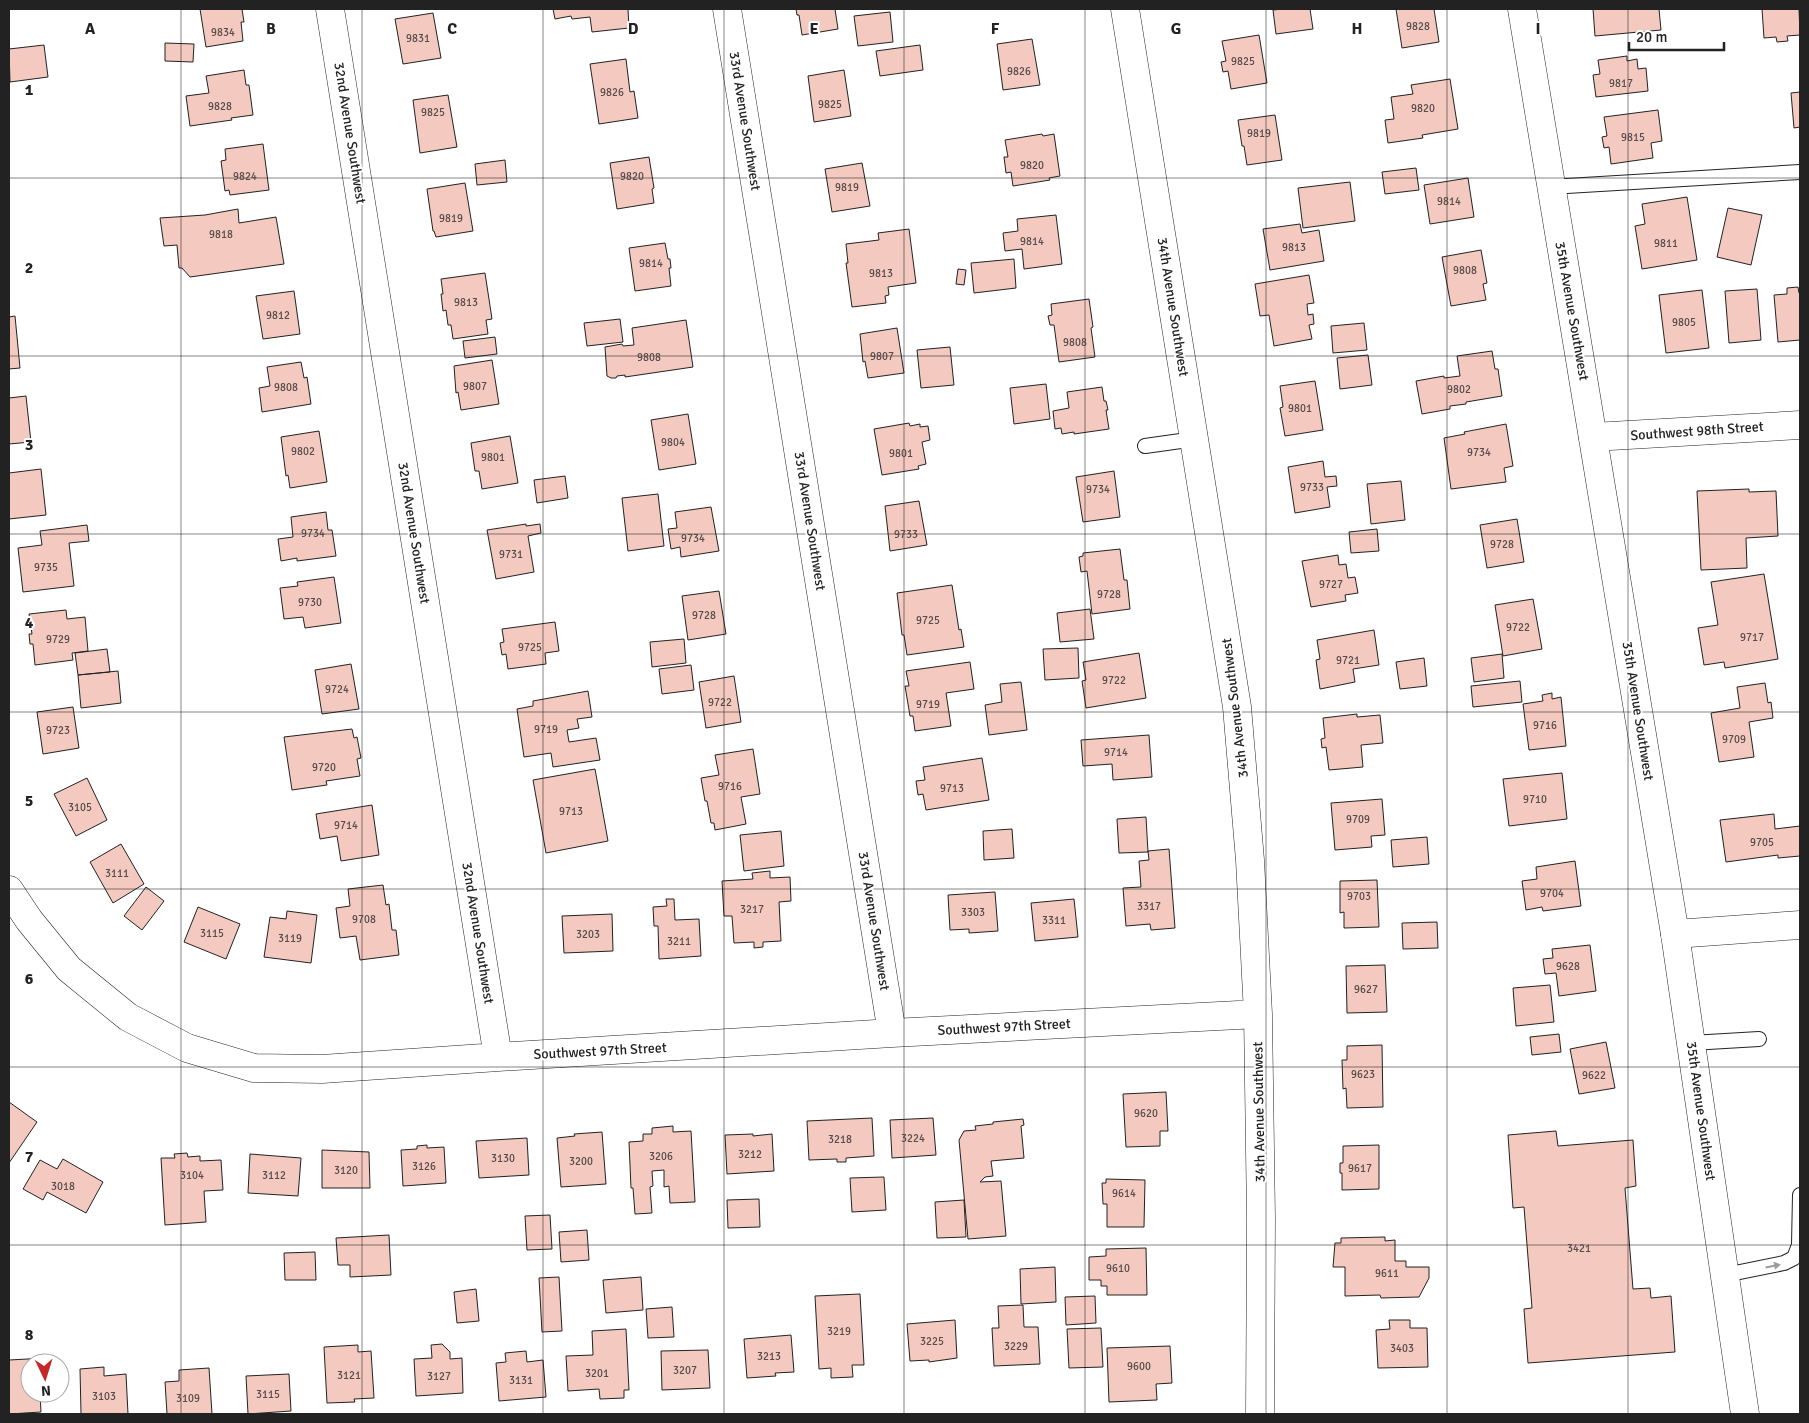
<svg xmlns="http://www.w3.org/2000/svg" width="1809" height="1423" viewBox="0 0 1809 1423" font-family="Signika,sans-serif">
<rect width="100%" height="100%" fill="#fff"/>
<!-- building -->
<path fill="#f3c9c0" stroke="#222" d="M200 9H242L244 22H241L243 41 206 47Z
M553 9H628L629 28 592 32 590 17 572 19 571 16 555 19Z
M796 9H835L838 29 802 35 799 15H797Z
M1283 9H1310L1313 29 1276 34 1273 10Z
M1396 9H1434L1439 42 1402 48Z
M1593 9H1659L1661 30 1595 36Z
M1762 9H1799L1800 35 1787 36 1788 41 1777 42 1776 37 1764 38Z
M890 12 893 42 858 46 854 16Z
M433 13 441 58 403 64 395 19Z
M1259 35 1267 83 1231 89 1228 71 1223 72 1221 62 1226 61 1222 41Z
M1032 39 1040 85 1003 90 997 44Z
M165 43 194 44 193 62 165 61Z
M44 45 48 77 10 82 9 49Z
M920 45 923 70 880 76 876 51Z
M1627 56V61L1637 59 1638 69 1646 68 1648 91 1596 97 1593 75 1600 74 1598 60Z
M626 59 630 92 634 91 638 118 599 124 590 64Z
M244 70 246 85H249L253 115 231 118 232 120 190 126 186 96 209 93 206 76Z
M844 70 851 116 814 122 808 76Z
M1450 79 1458 129 1422 135 1423 138 1388 143 1385 120 1394 119 1391 97 1413 94 1411 85Z
M1800 92V127L1794 128 1791 93Z
M448 95 457 147 420 153 413 100Z
M1658 110 1662 141 1651 143 1653 158 1611 164 1609 147 1604 148 1602 137 1607 136 1604 117Z
M1275 115 1282 160 1247 165 1244 146H1242L1238 120Z
M1042 134 1043 136 1054 134 1060 176 1049 178 1050 180 1013 186 1011 172 1006 173 1004 157H1008L1005 140Z
M263 144 269 190 230 195 229 190 225 191 221 161 226 160 225 149Z
M649 157 654 188 652 189 654 203 617 209 610 163Z
M505 160 507 182 477 185 475 164Z
M862 163 870 206 832 212 825 169Z
M1416 168 1419 190 1385 194 1382 172Z
M1468 178 1474 217 1430 224 1424 185Z
M1350 182 1355 221 1303 228 1298 188Z
M465 183 473 231 436 237 434 231H433L427 189Z
M1687 197 1697 260 1642 269 1635 226 1645 224 1642 204Z
M1728 208 1762 215 1751 265 1717 257Z
M238 209 239 223 276 217 284 264 190 277 182 268H179L177 245 164 246 160 218 205 215Z
M1056 215 1062 264 1024 269 1022 249 1005 251 1003 233 1018 231 1017 219Z
M1300 224 1302 233 1319 230 1324 261 1270 270 1263 229Z
M909 229 916 283 888 287 889 295 885 296 886 303 852 307 846 263H848L846 244 879 240 878 233Z
M665 243 668 259H670L671 268H669L671 286 635 291 629 248Z
M1481 250 1487 283 1483 284 1486 300 1451 306 1442 257Z
M1014 259 1016 288 974 293 971 263Z
M958 269 966 270 964 285 956 284Z
M485 273 492 319 486 320 488 334 453 339 451 325H448L446 310 443 311 441 294H443L441 279Z
M1309 275 1314 303 1307 304 1308 315 1313 314 1314 324 1309 325 1312 339 1274 346 1269 315 1260 316 1255 284Z
M1798 287 1799 293H1800V340L1778 342 1774 295 1787 294V288Z
M1757 289 1761 340 1729 343 1725 291Z
M1702 290 1709 348 1666 353 1659 295Z
M294 291 300 334 263 339 256 296Z
M1089 299 1093 327 1091 328 1095 357 1059 362 1054 325H1050L1048 316 1052 315 1051 304Z
M15 316 20 368 9 369V317Z
M620 319 623 342 587 346 584 323Z
M686 320 693 367 625 377V375L617 376 616 378H611L607 376 605 347 622 344 623 346 634 345 632 328Z
M1364 323 1367 350 1333 353 1331 326Z
M897 328 904 373 868 378 865 361 863 362 860 334Z
M495 337 497 354 465 358 463 341Z
M950 347 954 385 921 388 917 350Z
M1492 351 1495 369H1498L1502 396 1466 402V404L1450 406V409L1422 414 1416 381 1444 376V378L1460 376 1457 356Z
M1368 355 1372 385 1340 389 1337 358Z
M492 360 499 404 461 410 458 392 456 393 454 366Z
M301 362 304 378 307 377 311 404 262 412 259 388 270 386 267 367Z
M1315 381 1323 430 1285 436 1280 408 1283 407 1280 386Z
M1046 384 1050 419 1014 424 1010 388Z
M1102 387 1104 401H1106L1108 410H1106L1109 429 1074 434V432L1062 434 1061 428 1055 429 1053 411 1069 408 1067 392Z
M26 396 31 442 9 444V398Z
M688 414 696 464 659 470 651 420Z
M909 423 910 426 920 424V427L928 426 930 440 922 442 926 464 918 466 919 469 882 475 874 429Z
M1506 424 1513 466 1504 468 1506 482 1451 489 1444 438 1465 434 1464 432Z
M319 431 327 482 290 488 288 475 286 476 281 437Z
M510 436 518 483 482 489 479 471H475L471 443Z
M1323 461 1325 477 1336 476 1337 486 1327 487 1330 507 1295 513 1288 467Z
M41 469 46 515 9 519V473Z
M1114 471 1120 517 1083 522 1076 477Z
M565 476 568 498 537 503 534 480Z
M1401 481 1405 520 1371 524 1367 484Z
M1749 489V492L1776 491 1778 536 1746 538 1747 568 1701 570 1697 491Z
M658 494 664 546 628 551 622 498Z
M919 501 927 545 890 551 885 506Z
M711 507 719 551 681 557 680 547 671 549 668 529 677 528 675 512Z
M326 512 328 530H332L336 556 297 561V558L281 561 278 539 293 537 291 517Z
M1517 519 1524 562 1487 568 1480 525Z
M526 524V526L540 524 541 533 528 536 534 572 496 579 487 530Z
M87 525 89 541 69 543 74 586 23 592 18 548 42 545 40 531Z
M1377 529 1379 551 1351 553 1349 532Z
M1120 549 1124 580H1127L1130 609 1092 614 1087 571 1081 572 1079 557 1083 556V553Z
M1338 555 1339 565 1346 564 1348 578 1355 577 1358 593 1345 595 1346 601 1311 607 1302 561Z
M1764 574 1778 659 1725 668 1724 662 1704 665 1698 628 1718 625 1711 582Z
M334 577 341 623 305 628 303 617 284 619 280 588 298 586 297 582Z
M952 585 959 630 961 629 964 647 907 655 904 635H902L897 593Z
M719 591 726 634 688 640 682 596Z
M1533 599 1542 649 1503 656 1495 605Z
M1090 609 1094 639 1060 642 1057 613Z
M66 610 67 619 85 617 88 651 72 653 73 660 35 665 33 644H30L29 634H32L29 614Z
M555 622 559 651 545 653 546 664 508 669 506 654 502 655 500 643 504 642 502 629Z
M1374 630 1379 665 1353 669 1355 682 1320 689 1316 660 1320 659 1317 640Z
M684 639 686 663 652 667 650 642Z
M1078 648 1079 678 1045 680 1043 649Z
M107 649 110 672 78 675 75 653Z
M1139 653 1146 698 1086 708 1082 681 1086 680 1083 662Z
M1502 654 1504 678 1474 682 1471 658Z
M1424 658 1427 686 1400 689 1396 662Z
M970 662 974 689 946 693 951 726 915 731 913 716H910L905 686H909L906 671Z
M351 664 359 709 322 714 315 670Z
M691 665 694 690 662 694 659 669Z
M118 671 121 703 81 708 78 675Z
M734 676 741 722 706 728 699 682Z
M1520 681 1522 702 1473 707 1471 686Z
M1021 682 1027 730 989 735 985 705 1002 702 1000 684Z
M1765 683 1768 703 1771 702 1773 718 1749 722 1754 757 1719 762 1711 713 1740 708 1737 687Z
M588 691 592 717 577 719 579 728 567 730 569 742 596 738 600 760 553 767 551 753 524 757 517 709 533 706V701Z
M1552 693V699L1561 697 1566 746 1529 750 1523 704 1543 701 1542 695Z
M73 707 79 748 43 754 37 712Z
M1357 714V717L1380 715 1383 743 1361 745 1363 767 1329 770 1326 747 1322 748 1321 739 1325 738 1323 718Z
M352 729 354 738 357 737 361 758 357 759 360 776 326 781 327 785 292 790 284 737Z
M1149 735 1152 777 1113 780 1112 764 1083 766 1081 740Z
M753 749 760 794 741 797 746 824 715 830 714 823H711L707 801H705L701 778 719 775 715 755Z
M982 758 989 800 926 810 923 794 918 795 916 781 925 780 923 767Z
M595 769 608 841 546 853 533 780Z
M1562 773 1567 819 1509 826 1503 779Z
M87 778 107 820 76 836 54 794Z
M1382 799 1385 835 1371 836 1372 847 1335 850 1331 803Z
M372 805 379 855 341 861 337 836 320 839 316 814Z
M1774 814 1775 829 1800 826V856L1778 858V855L1726 862 1720 820Z
M1146 817 1148 852 1119 853 1117 819Z
M1012 829 1014 858 984 860 983 831Z
M781 831 784 866 744 871 740 835Z
M1427 837 1429 864 1393 867 1391 840Z
M121 844 144 884 113 903 90 862Z
M1169 849 1175 928 1151 930 1150 924 1126 926 1123 888 1141 887 1139 861 1149 860 1148 851Z
M1575 861 1581 906 1543 911 1542 907 1526 910 1522 881 1537 879 1536 867Z
M770 871V878L790 877 791 901 779 902 781 941 763 942V947L754 948V942L734 943 732 916H724L722 881 753 879 752 873Z
M1377 880 1379 927 1344 928V912L1340 913V881Z
M383 885 386 905 389 904 392 930H396L399 955 360 960 356 936 340 938 336 908 350 906 348 889Z
M146 887 164 901 142 930 124 916Z
M995 892 998 931 969 933V929L950 930 948 895Z
M666 899H674L675 920 699 919 701 956 659 959 658 926H654L653 907 667 906Z
M1074 899 1078 937 1035 941 1031 903Z
M198 907 240 924 226 959 184 942Z
M287 911 317 915 311 963 264 957 270 917 286 919Z
M612 914 613 951 564 953 562 916Z
M1437 922 1438 948 1403 949 1402 923Z
M1590 945 1596 991 1559 996 1556 973 1545 974 1543 959 1553 958 1552 949Z
M1385 965 1387 1012 1347 1013 1346 966Z
M1550 985 1554 1022 1516 1026 1513 988Z
M1559 1034 1561 1052 1532 1055 1530 1037Z
M1606 1042 1615 1088 1579 1094 1570 1049Z
M1382 1045 1383 1107 1347 1108 1346 1088 1343 1089 1342 1060H1347V1046Z
M1166 1092 1168 1131H1160V1146L1126 1147 1123 1094Z
M9 1102 37 1122 9 1163Z
M872 1118 874 1156 846 1158V1162H837V1159L809 1160 807 1121Z
M933 1118 936 1155 892 1158 890 1120Z
M1023 1119 1024 1125 1021 1126 1024 1158 991 1161 993 1176 985 1177 980 1182 1001 1181 1006 1236 968 1239 959 1140 964 1131 976 1130 975 1126 993 1124V1122Z
M673 1126V1132L691 1131 695 1202 670 1203 669 1186 664 1187V1170L652 1171 653 1186 650 1187 652 1213 635 1214 633 1188H631L629 1142 643 1141V1134H652V1128Z
M1556 1131 1558 1146 1633 1140 1636 1186 1625 1188 1633 1289 1650 1288 1651 1298 1671 1296 1675 1352 1528 1363 1524 1309 1532 1308 1524 1207 1513 1208 1508 1135Z
M602 1132 606 1184 561 1187 557 1138 575 1136 574 1134Z
M753 1134V1136L772 1134 774 1171 727 1174 725 1135Z
M527 1138 529 1175 479 1178 476 1141Z
M427 1145V1148L444 1147 446 1183 403 1186 401 1150 417 1149V1146Z
M1379 1145V1189L1342 1190V1173H1340V1163H1343V1146Z
M322 1150 369 1152 370 1188H322Z
M187 1153 188 1157 200 1156V1161L221 1160 223 1190 204 1191 206 1222 165 1225 161 1158H175L174 1154Z
M250 1154 301 1158 298 1196 248 1193Z
M63 1159 103 1182 86 1213 47 1192 43 1200 23 1189 40 1160 57 1169Z
M884 1177 886 1210 852 1212 850 1178Z
M1106 1179 1145 1180 1144 1227H1107V1204H1103L1102 1183H1106Z
M759 1199 760 1227 728 1228 727 1200Z
M964 1200 966 1237 937 1238 935 1202Z
M550 1215 552 1249 527 1250 525 1216Z
M587 1230 589 1260 561 1262 559 1232Z
M389 1235 391 1275 350 1277V1265H338L336 1238Z
M1385 1237V1241L1395 1240V1261H1406V1267H1429V1278L1419 1297 1381 1298 1380 1295 1345 1296V1267H1333L1335 1243H1341V1238Z
M1146 1248 1147 1295H1107V1286H1101V1280H1089V1257L1106 1256V1249Z
M315 1252 316 1280H285L284 1253Z
M1055 1267 1056 1302 1021 1304 1020 1269Z
M559 1277 562 1331 542 1332 539 1278Z
M641 1277 643 1310 606 1313 603 1280Z
M476 1289 479 1321 457 1323 454 1292Z
M860 1294 864 1365H852L853 1377 831 1378V1368L819 1369 815 1296Z
M1095 1296 1096 1323 1066 1325 1065 1297Z
M1023 1305 1024 1327H1038L1040 1364 994 1366 992 1328H999L998 1306Z
M672 1307 674 1337 648 1338 646 1309Z
M955 1320 957 1358 929 1362V1360L910 1361 907 1324Z
M1389 1320H1410V1328H1427L1428 1367 1378 1368 1376 1330 1390 1329Z
M1101 1328 1103 1367 1069 1368 1067 1329Z
M626 1329 629 1390H624V1398L600 1399 599 1389 568 1391 566 1356 593 1355 592 1331Z
M791 1335 794 1372 775 1373 776 1376 747 1378 744 1339Z
M442 1344 450 1352V1359L462 1358 463 1393 416 1396 414 1359 432 1358 431 1345Z
M358 1345V1352L371 1351 374 1398 354 1399 355 1402 327 1403 324 1347Z
M1170 1346 1172 1383 1156 1384 1157 1400 1109 1402 1107 1348Z
M708 1350 710 1388 662 1390 661 1351Z
M526 1351 527 1362 543 1360 546 1397 499 1401 496 1363 506 1362 505 1353Z
M46 1358 47 1363H30V1393H49L40 1394 41 1412 9 1414V1360Z
M104 1367V1376L126 1374 128 1414H81L80 1369Z
M209 1368 212 1414H167L165 1382 179 1381V1370Z
M289 1374 291 1411 248 1414 246 1376Z"/>
<g fill="none" stroke-linecap="round" stroke-linejoin="round">
<defs>
<path id="lane" d="M1550 187 1800 172
M1145 446 1195 439
M1691 1043 1759 1039
M1725 1275 1784 1263 1794 1258 1799 1245 1800 1195"/>
<path id="street" d="M330 9 498 1057
M727 9 892 1033
M1125 9 1237 707 1250 860 1258 1014 1261 1218 1260 1414
M1593 437 1800 425
M9 890 29 920 69 969 128 1017 187 1048 254 1068 322 1069 498 1057 892 1033 1258 1014
M1675 934 1800 925"/>
<path id="secondary" d="M1522 9 1675 934 1745 1414"/>
</defs>
<!-- lane casing -->
<use href="#lane" stroke="#222" stroke-width="16"/>
<!-- street casing -->
<use href="#street" stroke="#222" stroke-width="29"/>
<!-- secondary casing -->
<use href="#secondary" stroke="#222" stroke-width="29"/>
<!-- lane -->
<use href="#lane" stroke="#fff" stroke-width="14"/>
<!-- street -->
<use href="#street" stroke="#fff" stroke-width="28"/>
<!-- secondary -->
<use href="#secondary" stroke="#fff" stroke-width="28"/>
</g>
<!-- one-way arrows -->
<defs><path id="oneway-solid" d="M-6-.8H1V-3.2L6.5 0L1 3.2V.8H-6Z" transform="scale(1.25)"/></defs>
<use fill="#9c9c9c" href="#oneway-solid" transform="translate(1773 1266) rotate(-11)"/>
<!-- grid -->
<path fill="none" stroke="#222" stroke-width="1" stroke-opacity="0.55" d="M181 9V1414M362 9V1414M543 9V1414M724 9V1414M904 9V1414M1085 9V1414M1266 9V1414M1447 9V1414M1628 9V1414M9 178H1800M9 356H1800M9 534H1800M9 712H1800M9 889H1800M9 1067H1800M9 1245H1800"/>
<g text-anchor="middle" dominant-baseline="central" stroke-width="4" stroke-linejoin="round" paint-order="stroke">
<!-- number labels -->
<g font-size="11" fill="#564c4a">
<text x="1418" y="26">9828</text>
<text x="223" y="32">9834</text>
<text x="418" y="38">9831</text>
<text x="1243" y="61">9825</text>
<text x="1019" y="71">9826</text>
<text x="1621" y="83">9817</text>
<text x="612" y="92">9826</text>
<text x="830" y="104">9825</text>
<text x="220" y="106">9828</text>
<text x="1423" y="108">9820</text>
<text x="433" y="112">9825</text>
<text x="1259" y="133">9819</text>
<text x="1633" y="137">9815</text>
<text x="1032" y="165">9820</text>
<text x="245" y="176">9824</text>
<text x="632" y="176">9820</text>
<text x="847" y="187">9819</text>
<text x="1449" y="201">9814</text>
<text x="451" y="218">9819</text>
<text x="221" y="234">9818</text>
<text x="1032" y="241">9814</text>
<text x="1666" y="243">9811</text>
<text x="1294" y="247">9813</text>
<text x="651" y="263">9814</text>
<text x="1465" y="270">9808</text>
<text x="881" y="273">9813</text>
<text x="466" y="302">9813</text>
<text x="278" y="315">9812</text>
<text x="1684" y="322">9805</text>
<text x="1075" y="342">9808</text>
<text x="882" y="356">9807</text>
<text x="649" y="357">9808</text>
<text x="475" y="386">9807</text>
<text x="286" y="387">9808</text>
<text x="1459" y="389">9802</text>
<text x="1300" y="408">9801</text>
<text x="673" y="442">9804</text>
<text x="303" y="451">9802</text>
<text x="1479" y="452">9734</text>
<text x="901" y="453">9801</text>
<text x="493" y="457">9801</text>
<text x="1312" y="487">9733</text>
<text x="1098" y="489">9734</text>
<text x="313" y="533">9734</text>
<text x="906" y="534">9733</text>
<text x="693" y="538">9734</text>
<text x="1502" y="544">9728</text>
<text x="511" y="554">9731</text>
<text x="46" y="567">9735</text>
<text x="1331" y="584">9727</text>
<text x="1109" y="594">9728</text>
<text x="310" y="602">9730</text>
<text x="704" y="615">9728</text>
<text x="928" y="620">9725</text>
<text x="1518" y="627">9722</text>
<text x="1752" y="637">9717</text>
<text x="58" y="639">9729</text>
<text x="530" y="647">9725</text>
<text x="1348" y="660">9721</text>
<text x="1114" y="680">9722</text>
<text x="337" y="689">9724</text>
<text x="720" y="702">9722</text>
<text x="928" y="704">9719</text>
<text x="1545" y="725">9716</text>
<text x="546" y="729">9719</text>
<text x="58" y="730">9723</text>
<text x="1734" y="739">9709</text>
<text x="1116" y="752">9714</text>
<text x="324" y="767">9720</text>
<text x="730" y="786">9716</text>
<text x="952" y="788">9713</text>
<text x="1535" y="799">9710</text>
<text x="80" y="807">3105</text>
<text x="571" y="811">9713</text>
<text x="1358" y="819">9709</text>
<text x="346" y="825">9714</text>
<text x="1762" y="842">9705</text>
<text x="117" y="873">3111</text>
<text x="1552" y="893">9704</text>
<text x="1359" y="896">9703</text>
<text x="1149" y="906">3317</text>
<text x="752" y="909">3217</text>
<text x="973" y="912">3303</text>
<text x="364" y="919">9708</text>
<text x="1054" y="920">3311</text>
<text x="212" y="933">3115</text>
<text x="588" y="934">3203</text>
<text x="290" y="938">3119</text>
<text x="679" y="941">3211</text>
<text x="1568" y="966">9628</text>
<text x="1366" y="989">9627</text>
<text x="1363" y="1074">9623</text>
<text x="1594" y="1075">9622</text>
<text x="1146" y="1113">9620</text>
<text x="913" y="1138">3224</text>
<text x="840" y="1139">3218</text>
<text x="750" y="1154">3212</text>
<text x="661" y="1156">3206</text>
<text x="503" y="1158">3130</text>
<text x="581" y="1161">3200</text>
<text x="424" y="1166">3126</text>
<text x="1360" y="1168">9617</text>
<text x="346" y="1170">3120</text>
<text x="192" y="1175">3104</text>
<text x="274" y="1175">3112</text>
<text x="63" y="1186">3018</text>
<text x="1124" y="1193">9614</text>
<text x="1579" y="1248">3421</text>
<text x="1118" y="1268">9610</text>
<text x="1387" y="1273">9611</text>
<text x="839" y="1331">3219</text>
<text x="932" y="1341">3225</text>
<text x="1016" y="1346">3229</text>
<text x="1402" y="1348">3403</text>
<text x="769" y="1356">3213</text>
<text x="1139" y="1366">9600</text>
<text x="685" y="1370">3207</text>
<text x="597" y="1373">3201</text>
<text x="349" y="1375">3121</text>
<text x="439" y="1376">3127</text>
<text x="521" y="1380">3131</text>
<text x="268" y="1394">3115</text>
<text x="104" y="1396">3103</text>
<text x="188" y="1398">3109</text>
</g>
<!-- street labels -->
<g font-size="14" fill="#222" stroke="#fff">
<text transform="translate(745 121) rotate(81)">33rd Avenue Southwest</text>
<text transform="translate(350 133) rotate(81)">32nd Avenue Southwest</text>
<text transform="translate(1173 307) rotate(81)">34th Avenue Southwest</text>
<text transform="translate(1572 311) rotate(80)">35th Avenue Southwest</text>
<text transform="translate(1697 431) rotate(-4)">Southwest 98th Street</text>
<text transform="translate(810 521) rotate(81)">33rd Avenue Southwest</text>
<text transform="translate(414 533) rotate(81)">32nd Avenue Southwest</text>
<text transform="translate(1235 708) rotate(-97)">34th Avenue Southwest</text>
<text transform="translate(1638 711) rotate(81)">35th Avenue Southwest</text>
<text transform="translate(874 921) rotate(81)">33rd Avenue Southwest</text>
<text transform="translate(478 933) rotate(81)">32nd Avenue Southwest</text>
<text transform="translate(1004 1027) rotate(-3)">Southwest 97th Street</text>
<text transform="translate(600 1051) rotate(-3)">Southwest 97th Street</text>
<text transform="translate(1701 1111) rotate(82)">35th Avenue Southwest</text>
<text transform="translate(1259 1112) rotate(-91)">34th Avenue Southwest</text>
</g>
</g>
<g font-size="16" text-anchor="middle" font-weight="bold" fill="#222" stroke="#fff" stroke-width="4" stroke-linejoin="round" paint-order="stroke">
<text x="90" y="34">A</text>
<text x="271" y="34">B</text>
<text x="452" y="34">C</text>
<text x="633" y="34">D</text>
<text x="814" y="34">E</text>
<text x="995" y="34">F</text>
<text x="1176" y="34">G</text>
<text x="1357" y="34">H</text>
<text x="1538" y="34">I</text>
<text x="29" y="95">1</text>
<text x="29" y="273">2</text>
<text x="29" y="450">3</text>
<text x="29" y="628">4</text>
<text x="29" y="806">5</text>
<text x="29" y="984">6</text>
<text x="29" y="1162">7</text>
<text x="29" y="1340">8</text>
</g>
<!-- border -->
<rect width="1809" height="1423" fill="none" stroke="#222222" stroke-width="20"/>
<!-- north arrow -->
<g transform="translate(45 1378) rotate(176)"><circle r="24" fill="#ffffff" stroke="#a7a7a7"/>
<path d="M0-4L9 19L0 12L-9 19Z" fill="#c62828"/>
<text y="-8" font-size="14" font-weight="bold" text-anchor="middle" fill="#222222">N</text>
</g>
<!-- scale -->
<path d="M1629 42v8h95v-8" fill="none" stroke="#222222" stroke-width="2.5"/>
<text x="1636" y="42" font-size="15" fill="#222222" stroke="#ffffff" stroke-width="4" paint-order="stroke">20 m</text>
</svg>
